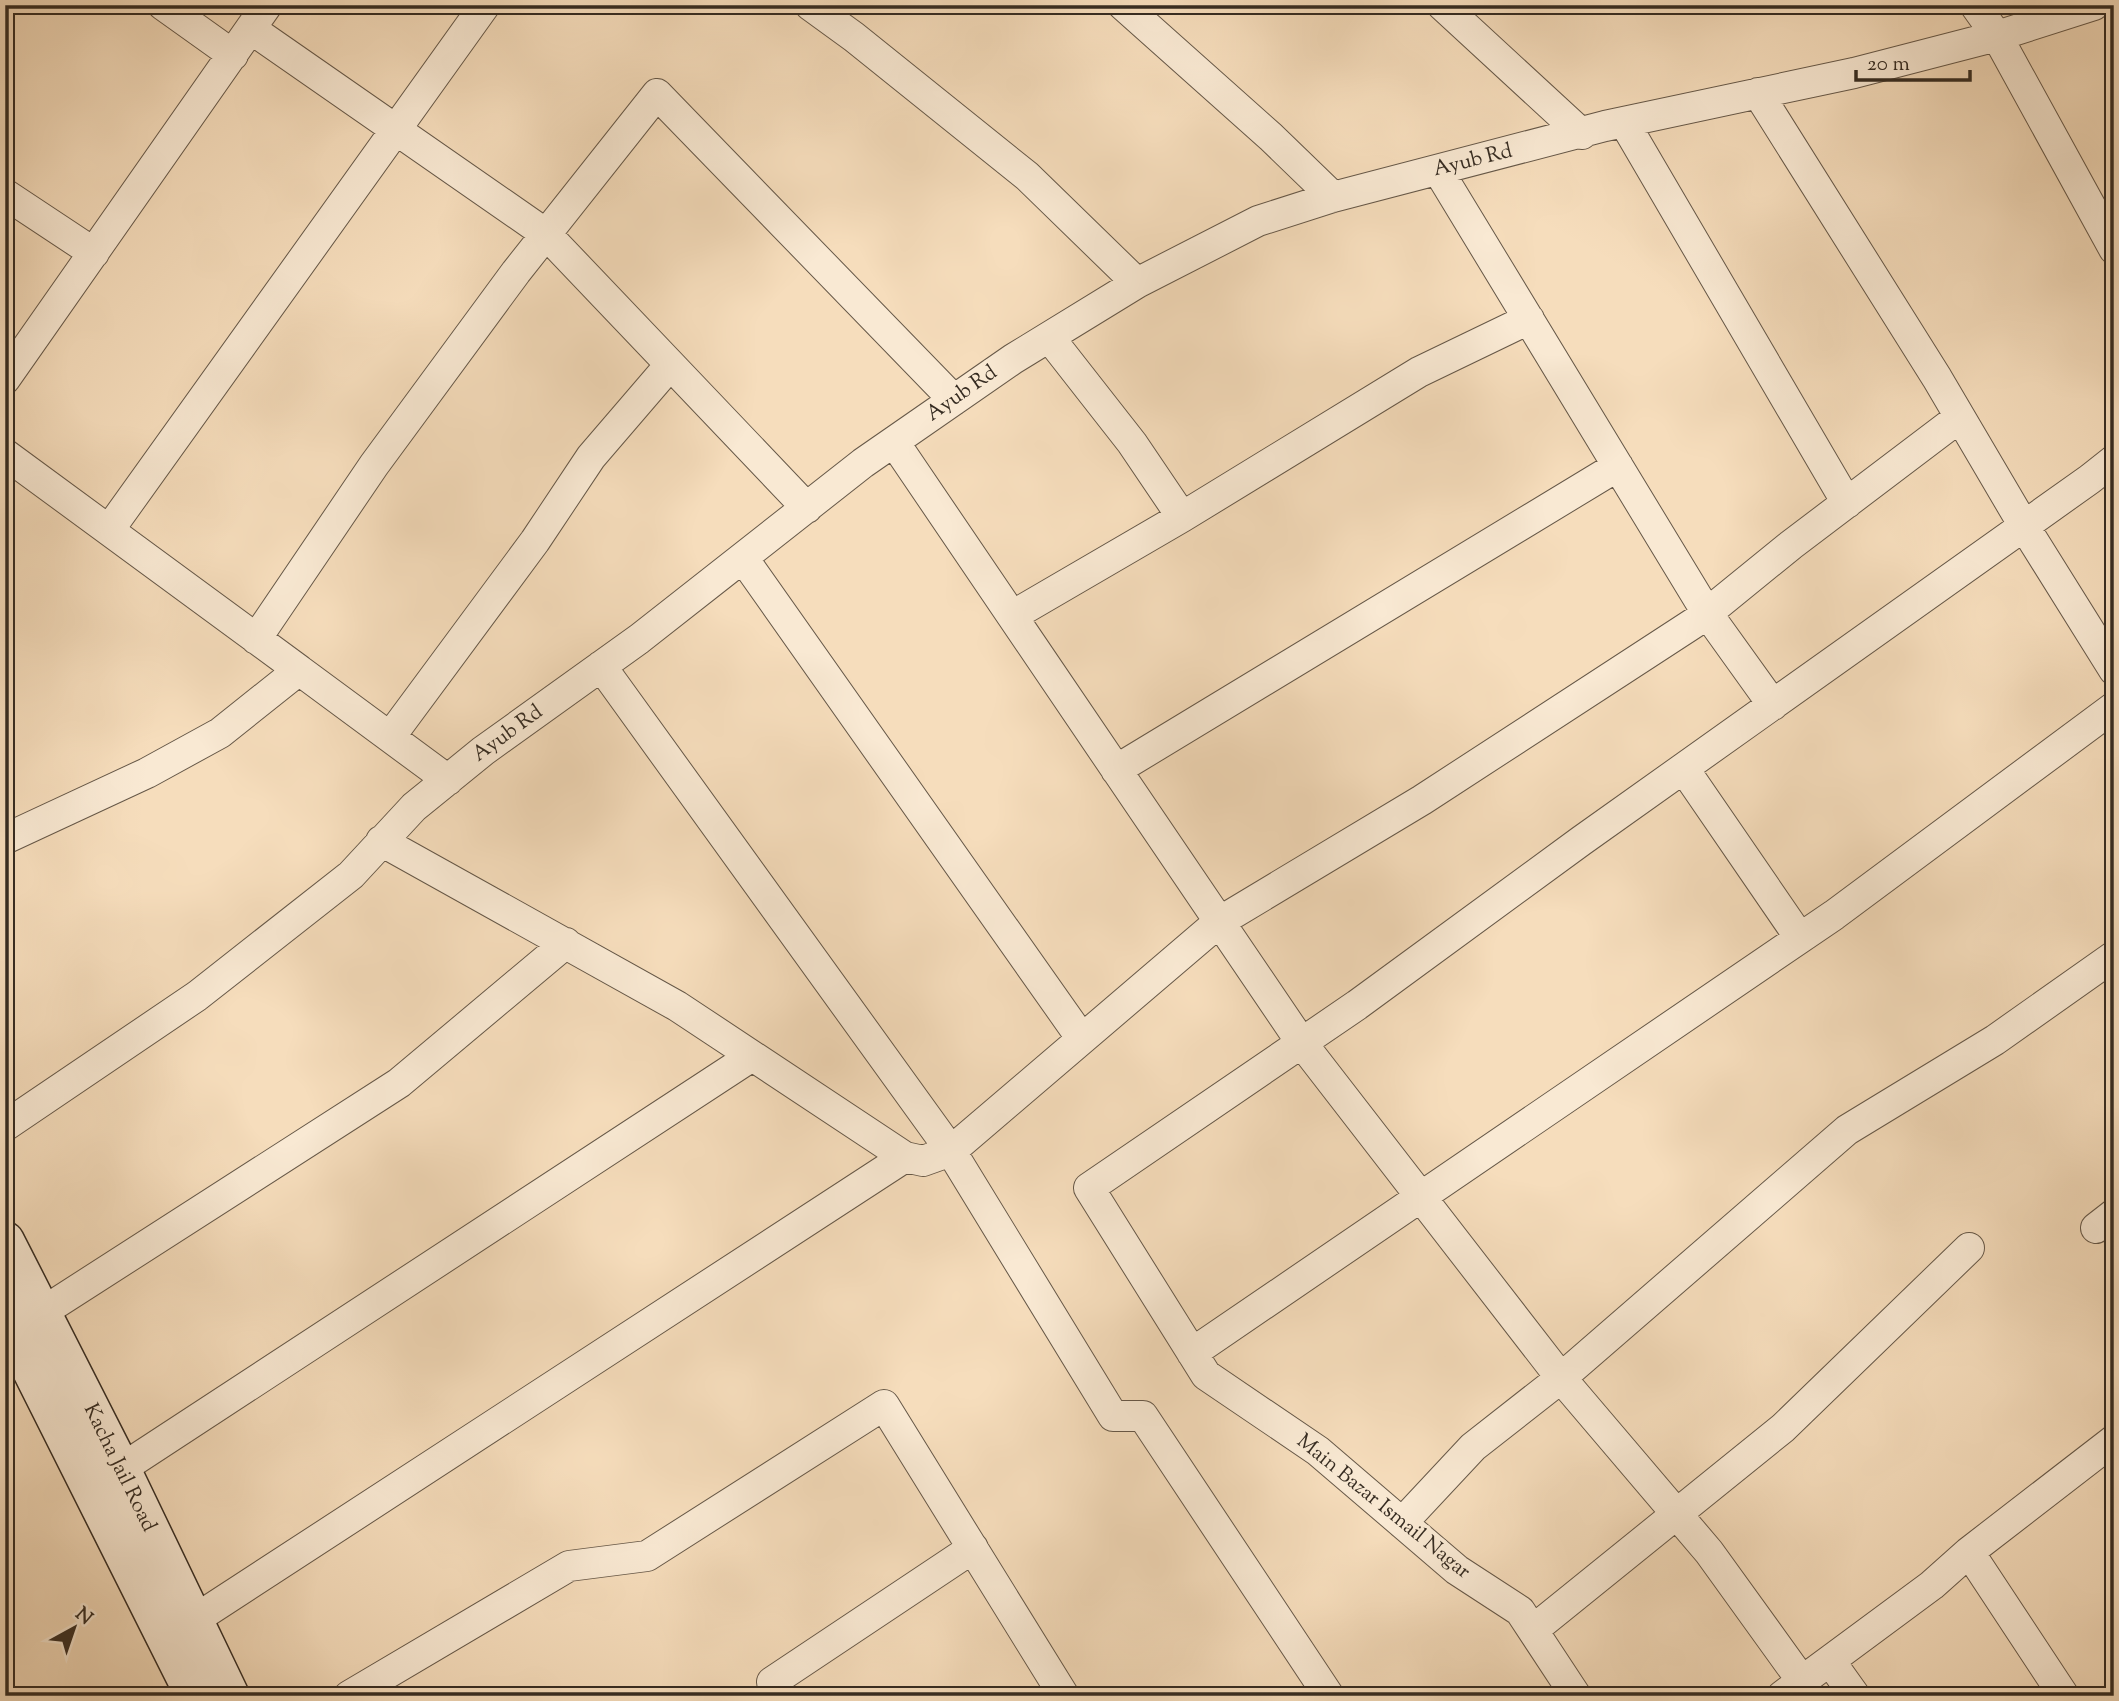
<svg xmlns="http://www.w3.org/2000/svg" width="2119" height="1701" viewBox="0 0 2119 1701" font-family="'Sorts Mill Goudy',serif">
<rect width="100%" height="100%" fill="#f6ddbc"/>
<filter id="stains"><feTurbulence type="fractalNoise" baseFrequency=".00286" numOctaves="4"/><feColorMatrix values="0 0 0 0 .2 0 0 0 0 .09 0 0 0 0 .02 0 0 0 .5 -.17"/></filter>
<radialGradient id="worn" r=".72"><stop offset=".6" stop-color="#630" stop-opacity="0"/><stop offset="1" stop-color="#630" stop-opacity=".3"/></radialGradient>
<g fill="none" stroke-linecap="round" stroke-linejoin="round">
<defs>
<path id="street" d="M163 5 233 55
M810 5 854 37 1027 176 1137 283
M1123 5 1271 137 1333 197
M1442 5 1582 134
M1975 5 1997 36 2114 249
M251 29 546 234 807 508
M1758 93 1937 378 2024 526 2114 670
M1624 122 1847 503
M1438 170 1707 613 1773 705
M5 194 94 253
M1049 337 1132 443 1182 517
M5 379 267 5
M894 442 1301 1042 1561 1378 1709 1552 1802 1681
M5 454 299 670
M109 530 485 5
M743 558 1082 1039
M1012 616 1182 517 1419 372 1529 319
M256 639 374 465 516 272 657 94 954 400
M601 666 951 1151 1113 1416H1143L1329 1696
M390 737 535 541 591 457 670 365
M1684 769 1800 938
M1116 770 1618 466
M5 839 147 773 220 733 299 670 448 780
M381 841 677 1006 905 1157 923 1161 951 1151 1219 922 1422 800 1700 619 1791 545 1960 417
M5 1126 197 996 351 875 414 807 483 751 639 639 863 463 1013 359 1137 283 1258 221 1333 197 1605 126 1854 73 1997 36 2094 5
M2096 1228 2114 1214
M41 1313 399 1083 566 943
M1192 1353 1834 915 2114 707
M121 1469 752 1056
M1402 1523 1473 1447 1561 1378 1847 1130 1995 1040 2114 956
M1969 1552 2064 1696
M194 1620 905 1157
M1533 1630 1783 1428 1969 1248
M1830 1661 1855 1696
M349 1696 569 1566 647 1556 884 1405 1064 1696
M780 1696 772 1682 973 1548
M1576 1696 1520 1611 1457 1570 1318 1451 1206 1375 1089 1188 1357 1005 1581 841 2090 479 2114 460
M1782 1696 1932 1585 1969 1552 2114 1440"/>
<path id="secondary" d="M5 1241 121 1469 230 1696
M5 1317 195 1696"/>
</defs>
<!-- street casing -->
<use href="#street" stroke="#665848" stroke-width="32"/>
<!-- secondary casing -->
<use href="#secondary" stroke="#362c22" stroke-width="41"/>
<!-- street -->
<use href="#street" stroke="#f9e9d3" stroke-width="30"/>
<!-- secondary -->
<use href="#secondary" stroke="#f9e9d3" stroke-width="38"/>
</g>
<g text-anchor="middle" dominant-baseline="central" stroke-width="7" stroke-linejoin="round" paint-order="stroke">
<!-- street labels -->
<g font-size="21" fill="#362c22" stroke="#f9e9d3">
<text transform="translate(1473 161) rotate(-14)">Ayub Rd</text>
<text transform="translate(962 394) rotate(-35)">Ayub Rd</text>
<text transform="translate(508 734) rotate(-36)">Ayub Rd</text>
<text transform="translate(119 1468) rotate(64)">Kacha Jail Road</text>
<text transform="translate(1383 1507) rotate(39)">Main Bazar Ismail Nagar</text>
</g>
</g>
<!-- margin -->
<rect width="2119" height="1701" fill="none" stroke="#f6ddbc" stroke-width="28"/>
<rect x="7" y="7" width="2105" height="1687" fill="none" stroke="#362c22" stroke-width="3.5"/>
<rect x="14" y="14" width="2091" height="1673" fill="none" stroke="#362c22" stroke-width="2"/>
<!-- north arrow -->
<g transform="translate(74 1628) rotate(40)" stroke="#f9e9d3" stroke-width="5" paint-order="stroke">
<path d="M0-5L12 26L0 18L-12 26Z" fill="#362c22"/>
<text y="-10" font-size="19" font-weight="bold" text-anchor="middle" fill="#362c22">N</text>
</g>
<!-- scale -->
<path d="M1856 70v10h114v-10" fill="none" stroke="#362c22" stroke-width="3.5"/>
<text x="1867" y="70" font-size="21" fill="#362c22" stroke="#f9e9d3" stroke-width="5" paint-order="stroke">20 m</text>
<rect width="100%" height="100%" filter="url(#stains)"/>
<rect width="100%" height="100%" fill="url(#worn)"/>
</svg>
